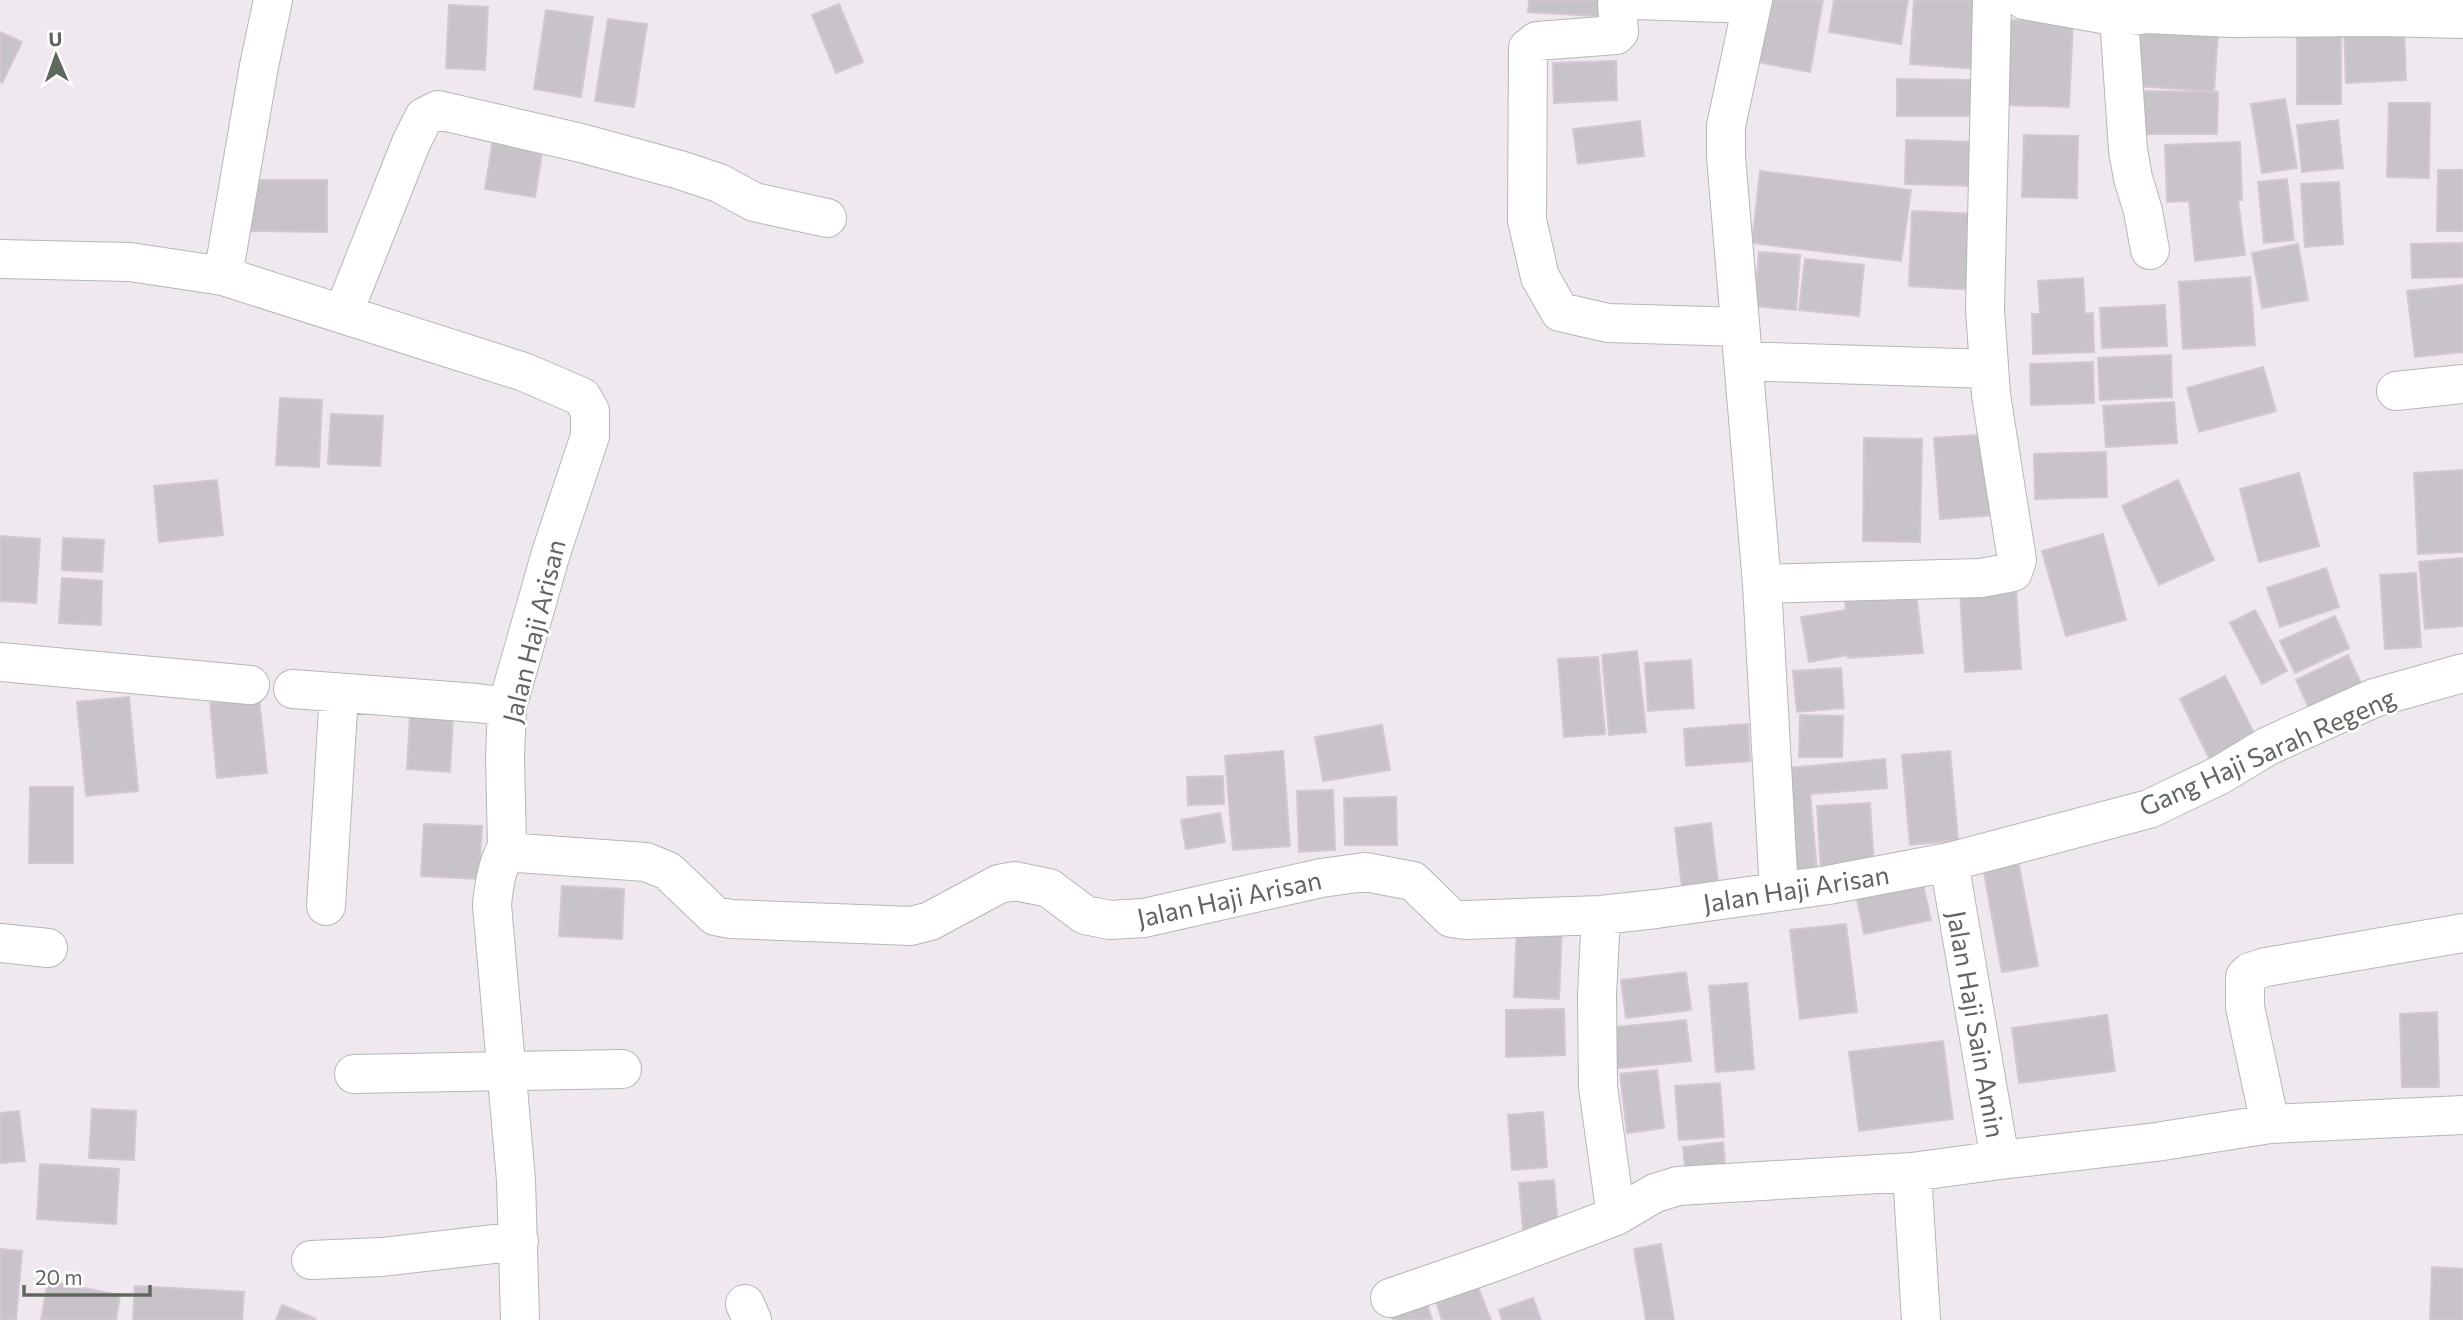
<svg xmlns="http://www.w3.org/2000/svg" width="2463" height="1320" viewBox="0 0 2463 1320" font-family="Commissioner,sans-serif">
<rect width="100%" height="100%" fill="#f0e8ef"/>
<!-- building -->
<path fill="#c8c3c8" stroke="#d4c7d4" stroke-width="2" d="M1529 0H1611L1610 17 1528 12Z
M1764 0H1823L1810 72 1752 61Z
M1834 0H1908L1901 44 1829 32Z
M1914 0H1983L1978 69 1910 64Z
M839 4 863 62 836 73 812 15Z
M449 5 488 7 485 70 446 68Z
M546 10 593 17 581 97 534 89Z
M608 19 647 24 634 107 595 101Z
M2007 20 2073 22 2069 107 2004 105Z
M2404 27 2406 80 2346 83 2344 29Z
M2137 28 2218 32 2214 91 2134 86Z
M0 32 22 42 2 83 0 82Z
M2297 34 2341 35V104H2297Z
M1616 61 1617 100 1554 103 1553 63Z
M1897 79 1973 80V116H1897Z
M2136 91 2218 92 2217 134H2136Z
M2285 99 2297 168 2262 173 2251 104Z
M2389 103H2430L2429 178 2387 177Z
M2338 120 2343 168 2302 172 2297 125Z
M1640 121 1644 156 1578 164 1573 129Z
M2024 135 2078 136 2077 198 2022 197Z
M493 139 543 146 535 197 485 189Z
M1906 140 1978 142 1977 186 1905 184Z
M2240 142 2242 200H2238L2245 255 2195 261 2189 201 2167 202 2165 145Z
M2438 170H2463V231H2437Z
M1760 171 1911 190 1901 261 1752 243Z
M2287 179 2294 240 2264 243 2258 182Z
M246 180H327V232L246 231Z
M2339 182 2343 244 2305 247 2301 184Z
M1912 211 1979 214 1976 290 1909 286Z
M2463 243V277L2412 278 2411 244Z
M2298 244 2308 300 2262 308 2252 253Z
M1759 252 1800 255 1796 310 1754 306Z
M1805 259 1864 265 1859 316 1799 310Z
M2250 277 2255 345 2183 349 2179 282Z
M2083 278 2085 314 2093 313 2094 352 2033 354 2032 314H2040L2038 281Z
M2463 285V352L2415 357 2407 291Z
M2165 305 2167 346 2102 348 2100 308Z
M2171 355 2172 397 2100 400 2098 358Z
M2093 362 2094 403 2031 405 2030 364Z
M2263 367 2276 411 2199 432 2187 388Z
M280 398 322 400 319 467 276 465Z
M2174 402 2177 443 2106 447 2103 406Z
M331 414 383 416 380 466 328 464Z
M1991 434 1997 515 1940 519 1934 438Z
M1864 438 1922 439 1920 542 1863 541Z
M2106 452 2107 497 2035 499 2034 454Z
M2463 470V552L2418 554 2414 473Z
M2299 473 2319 546 2259 562 2240 489Z
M217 480 223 535 159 542 154 486Z
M2178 480 2214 560 2159 585 2122 506Z
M2103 534 2126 620 2066 636 2042 551Z
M0 536 40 539 36 603 0 601Z
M63 538 104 540 102 572 62 570Z
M2463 558V626L2425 629 2419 562Z
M2326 568 2339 607 2280 627 2267 588Z
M2416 573 2421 647 2385 649 2380 575Z
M62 578 102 581 101 625 59 623Z
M2016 588 2021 669 1965 672 1960 592Z
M1916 593 1923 653 1848 658V655L1809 662 1801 617 1846 610 1845 600Z
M2255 610 2287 671 2262 684 2230 623Z
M2335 616 2349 648 2295 673 2280 641Z
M1637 651 1646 732 1609 735 1602 655Z
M2348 655 2365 692 2312 715 2296 680Z
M1598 657 1605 734 1564 737 1558 659Z
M1691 660 1694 708 1648 711 1645 663Z
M1841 668 1844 708 1797 712 1793 671Z
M2225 676 2256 737 2210 760 2180 699Z
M129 697 138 791 86 796 77 702Z
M259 698 267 773 217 778 210 703Z
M410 715 453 717 450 772 407 769Z
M1800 715 1843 716 1842 757H1799Z
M1748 724 1750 761 1686 766 1684 729Z
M1382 725 1390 770 1323 781 1315 737Z
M1283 751 1290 846 1233 850 1225 756Z
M1950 751 1958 840 1910 845 1902 755Z
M1885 759 1887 788 1810 794 1817 870 1797 872 1789 768Z
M1223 776 1224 804 1188 805 1187 777Z
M30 787H73V863H29Z
M1333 790 1335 850 1299 852 1297 791Z
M1396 797 1397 845H1345L1344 798Z
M1870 803 1874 869 1821 872 1817 806Z
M1220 813 1225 842 1186 849 1181 820Z
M1711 823 1718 883 1682 888 1675 828Z
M424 824 482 826 479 879 421 876Z
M2018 860 2038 966 2002 972 1983 867Z
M1922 880 1931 920 1864 934 1856 894Z
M562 886 624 889 622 939 559 936Z
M1846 924 1857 1012 1800 1019 1790 930Z
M1517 925 1562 927 1559 999 1514 997Z
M1686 972 1691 1010 1626 1018 1621 980Z
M1747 983 1754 1069 1716 1072 1709 986Z
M1564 1009 1565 1055 1506 1057V1010Z
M2437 1012 2439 1087H2402L2400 1014Z
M2107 1015 2115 1071 2019 1083 2012 1028Z
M1686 1020 1691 1061 1611 1069 1606 1028Z
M1943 1041 1953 1119 1859 1131 1849 1052Z
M1657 1070 1664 1128 1627 1133 1620 1074Z
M1720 1083 1724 1137 1679 1140 1675 1086Z
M92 1109 136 1111 134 1160 89 1158Z
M19 1111 25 1161 0 1163V1113Z
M1543 1112 1547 1167 1512 1170 1508 1115Z
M1723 1142 1726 1174 1686 1178 1683 1147Z
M40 1164 119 1169 116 1224 37 1219Z
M1554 1180 1558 1226 1523 1229 1519 1183Z
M1661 1244 1674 1320H1646L1634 1249Z
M0 1249 22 1251 16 1320H0Z
M2432 1267 2463 1269V1320H2430Z
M48 1281 120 1295 116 1320H41Z
M135 1286 244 1292 242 1320H133Z
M1478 1287 1491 1320H1442L1436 1302Z
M1533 1298 1541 1320H1502L1499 1310Z
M1427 1303 1432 1320H1393L1391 1314Z
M282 1305 316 1319 276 1320Z"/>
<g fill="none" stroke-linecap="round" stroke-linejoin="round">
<defs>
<path id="minor" d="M1620 0 1617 4 1619 32 1616 35 1537 41 1528 48 1527 220 1540 277 1560 312 1608 323 1740 327
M1637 0 1752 4
M1753 0 1726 126V157L1762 584 1779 892
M2024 0 2119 17 2148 14 2232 18 2381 17 2463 19
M2119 17 2128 150 2133 178 2143 211 2150 250
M0 259 130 262 223 276 524 372 582 397 590 411V436L551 553 507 707 505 757 507 846 518 853 646 862 668 871 715 916 731 919 911 926 930 921 999 884 1015 881 1049 888 1085 915 1110 920 1144 918 1321 878 1365 872 1413 881 1451 918 1466 920 1601 915 1656 909 1828 885 1949 862 2149 809 2220 775 2268 746 2374 698 2463 673
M223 276 259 66 273 0
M343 314 411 143 424 117 438 110 581 143 680 170 719 183 754 202 827 218
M1743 361 1989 369
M2396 391 2463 384
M1762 584 1981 578 2013 572 2017 560 1991 395 1985 309 1992 0
M0 662 250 685
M293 689 477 703 507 707
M507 846C497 866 494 884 492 905L516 1180 520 1320
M326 906 339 693
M1601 915 1597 995 1598 1087 1616 1216
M0 943 48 948
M354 1074 622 1069
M2270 1124 2245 1007V977L2250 972 2266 967 2463 933
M2000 1160 2156 1142 2270 1124 2463 1115
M311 1260 382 1257 519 1241
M1390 1298 1500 1260 1616 1216 1655 1193 1678 1186 1912 1172
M745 1304 752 1320
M1921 1320 1912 1172 2000 1160 1949 862"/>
</defs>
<!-- minor casing -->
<use href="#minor" stroke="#b3b9b3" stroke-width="40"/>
<!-- minor -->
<use href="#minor" stroke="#fff" stroke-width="38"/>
</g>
<g text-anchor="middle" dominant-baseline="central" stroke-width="5" stroke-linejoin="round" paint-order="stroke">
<!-- street labels -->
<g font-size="26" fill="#60675f" stroke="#fff">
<text transform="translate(533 631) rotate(-76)">Jalan Haji Arisan</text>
<text transform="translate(2267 751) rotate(-24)">Gang Haji Sarah Regeng</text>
<text transform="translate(1796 888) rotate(-9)">Jalan Haji Arisan</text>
<text transform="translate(1229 898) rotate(-12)">Jalan Haji Arisan</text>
<text transform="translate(1977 1024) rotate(80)">Jalan Haji Sain Amin</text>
</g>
</g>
<!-- north arrow -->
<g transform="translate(56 56) rotate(358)" stroke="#ffffff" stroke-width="5" paint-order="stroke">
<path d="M0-5L12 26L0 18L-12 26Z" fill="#60675f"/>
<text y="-10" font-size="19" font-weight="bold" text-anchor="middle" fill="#60675f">U</text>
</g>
<!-- scale -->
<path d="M24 1285v10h126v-10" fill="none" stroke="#60675f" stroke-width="3.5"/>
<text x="35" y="1285" font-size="21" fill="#60675f" stroke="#ffffff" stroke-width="5" paint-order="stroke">20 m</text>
</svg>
